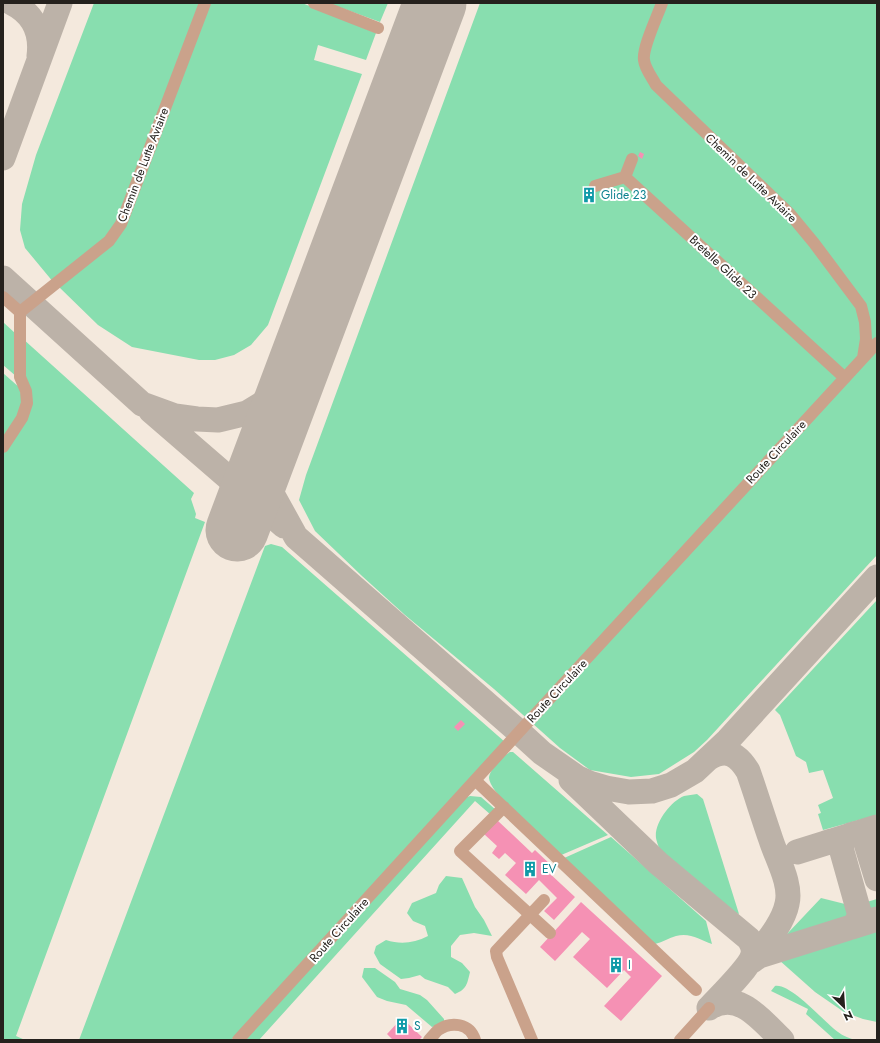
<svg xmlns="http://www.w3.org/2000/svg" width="880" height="1043" viewBox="0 0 880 1043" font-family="Jost,sans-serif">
<rect width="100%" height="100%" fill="#f4e9dd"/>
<!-- green -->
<path fill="#88deaf" d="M94 3H201L121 217 107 239 54 283 25 248 20 230 22 204 36 155Z
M208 3H302L376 33 366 60 318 45 314 60 362 74 268 325 251 345 234 355 215 360H199L132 347 98 325 59 287 111 243Z
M328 3H388L380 22Z
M480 3H877V555L707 740 694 752 659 774 631 777 590 770 560 748 494 689 405 615 362 576 315 531 299 500 306 475Z
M3 322 16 334 17 377 3 365Z
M22 338 194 493 191 499 196 514 195 518 205 522 16 1036 25 1040H3V452L27 416Z
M3 373 20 388 23 408 3 443Z
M271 544 282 547 505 742 231 1040H79L265 546Z
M877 600V815L823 830 818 814 821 813 818 805 833 798 823 770 809 773 806 762 796 756 780 715 775 710Z
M510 752H513L608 835 559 856C545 843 490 794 489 778 489 770 503 756 510 752Z
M697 794 703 799 739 914 728 911 717 906 664 858C661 852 657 844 656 838 654 823 671 801 684 796 688 795 693 795 697 794Z
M470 796 481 797 496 810 491 815 475 801 259 1040H243L465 798Z
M611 837 706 921 712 944C700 940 690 932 676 936 669 938 663 942 655 944L562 859Z
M446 876 462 878 475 907 484 920 492 936 474 933 460 935 451 946V957L462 963 470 972C467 984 467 989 455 994L448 987 425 979 420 975 409 978 401 979 380 964 374 953 376 946 386 940C401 945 414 943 428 936L425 926 413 921 407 913 412 903 436 893 439 885Z
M821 898 853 906 877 899V1022L863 1019 844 1012 815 992 770 952Z
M364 968H375L395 982 400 989 420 995 427 1000 444 1019V1023L432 1027 406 1005 387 1001 377 997 362 977Z
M775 986C791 983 825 1023 838 1032 843 1036 849 1038 855 1040H835L806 1014 808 1009 771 991Z"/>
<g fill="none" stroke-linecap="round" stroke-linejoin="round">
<!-- taxiway -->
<path stroke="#bcb2a8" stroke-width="25" d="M12 3C34 14 42 33 39 56
M3 158 60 3
M3 278 142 404 175 416 197 419 218 420 247 413 268 400 288 379 300 361
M151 411 284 526
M270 441 265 461V476L270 490 296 537 519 732 542 753 578 778 589 783 606 788 629 792 652 791 671 785 695 771 728 740 877 577
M709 758C727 747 738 755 748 771 756 794 763 817 771 840 777 859 792 884 787 904 783 924 764 945 752 961
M571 780 658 863 749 939C752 944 754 949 753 954 751 966 719 997 709 1008
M850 835 857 833 862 835 865 840 877 879
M825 843 831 841 836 843 841 848 859 912C859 919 857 922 852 927
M797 852 877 827
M752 961 759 956 877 919
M709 1008C739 989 762 1021 782 1040"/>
<!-- runway -->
<path stroke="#bcb2a8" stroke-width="63" d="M237 530 435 3"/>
</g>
<!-- building -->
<path fill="#f591b4" d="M640 152 644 154 642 159 638 156Z
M589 187 595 189 590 204 584 202Z
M461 720 465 724 458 731 454 727Z
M497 820 532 853 535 850 552 866 547 871 575 897 554 920 544 911 557 898 539 880 526 894 505 875 516 863 505 853 499 859 492 853 497 846 484 834Z
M581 902 662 976 621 1021 604 1006 631 977 624 970 607 988 573 957 590 939 582 932 555 961 540 947Z
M402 1018 422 1037 419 1040H393L387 1034Z"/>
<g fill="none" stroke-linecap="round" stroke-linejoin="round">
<!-- minor -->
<path stroke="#caa28b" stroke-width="12" d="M314 3 378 28
M662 3C658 15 642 48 644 60 645 69 652 77 656 85L790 214 814 243 861 306 865 322 866 339 863 358
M625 177 632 159
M595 186 625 177 845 378
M3 297 20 312
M3 447 22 418 27 403 26 391 20 377V312L109 241 121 224 205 3
M476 781 696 990
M504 807 460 851 550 933
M238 1040 519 732 877 343
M429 1040C432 1037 435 1033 438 1030 451 1021 470 1023 475 1040
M532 1040 497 957 496 951 544 900
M680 1040 709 1008"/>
</g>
<!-- icons -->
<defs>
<symbol id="building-bare" viewBox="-9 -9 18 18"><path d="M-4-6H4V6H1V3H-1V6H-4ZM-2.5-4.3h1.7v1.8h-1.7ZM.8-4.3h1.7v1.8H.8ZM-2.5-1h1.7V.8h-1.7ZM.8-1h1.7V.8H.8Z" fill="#0f9aa8" stroke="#fff" stroke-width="2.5" paint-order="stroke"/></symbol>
</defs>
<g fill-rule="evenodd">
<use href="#building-bare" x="578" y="184" width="22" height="22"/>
<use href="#building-bare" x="519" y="858" width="22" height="22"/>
<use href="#building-bare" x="605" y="954" width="22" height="22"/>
<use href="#building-bare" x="391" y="1015" width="22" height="22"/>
</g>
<g text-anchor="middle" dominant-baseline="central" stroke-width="4" stroke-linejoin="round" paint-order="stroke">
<!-- street labels -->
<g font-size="12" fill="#25211d" stroke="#fff">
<text transform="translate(143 165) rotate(-69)">Chemin de Lutte Aviaire</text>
<text transform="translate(751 178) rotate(44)">Chemin de Lutte Aviaire</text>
<text transform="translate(723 267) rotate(43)">Bretelle Glide 23</text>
<text transform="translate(776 452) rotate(-47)">Route Circulaire</text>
<text transform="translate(557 691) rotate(-47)">Route Circulaire</text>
<text transform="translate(339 930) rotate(-48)">Route Circulaire</text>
</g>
<!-- culture labels -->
<g font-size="12" fill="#0d838f" stroke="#fff" text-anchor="start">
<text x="601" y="195">Glide 23</text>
<text x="542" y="869">EV</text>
<text x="628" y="965">I</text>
<text x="414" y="1026">S</text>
</g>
</g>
<!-- border -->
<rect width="880" height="1043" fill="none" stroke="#25211d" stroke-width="8"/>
<!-- north arrow -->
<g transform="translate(844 1007) rotate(155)" stroke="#ffffff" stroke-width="3" paint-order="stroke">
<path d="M0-3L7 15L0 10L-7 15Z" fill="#25211d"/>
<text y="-6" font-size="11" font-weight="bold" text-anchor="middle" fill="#25211d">N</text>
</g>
</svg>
